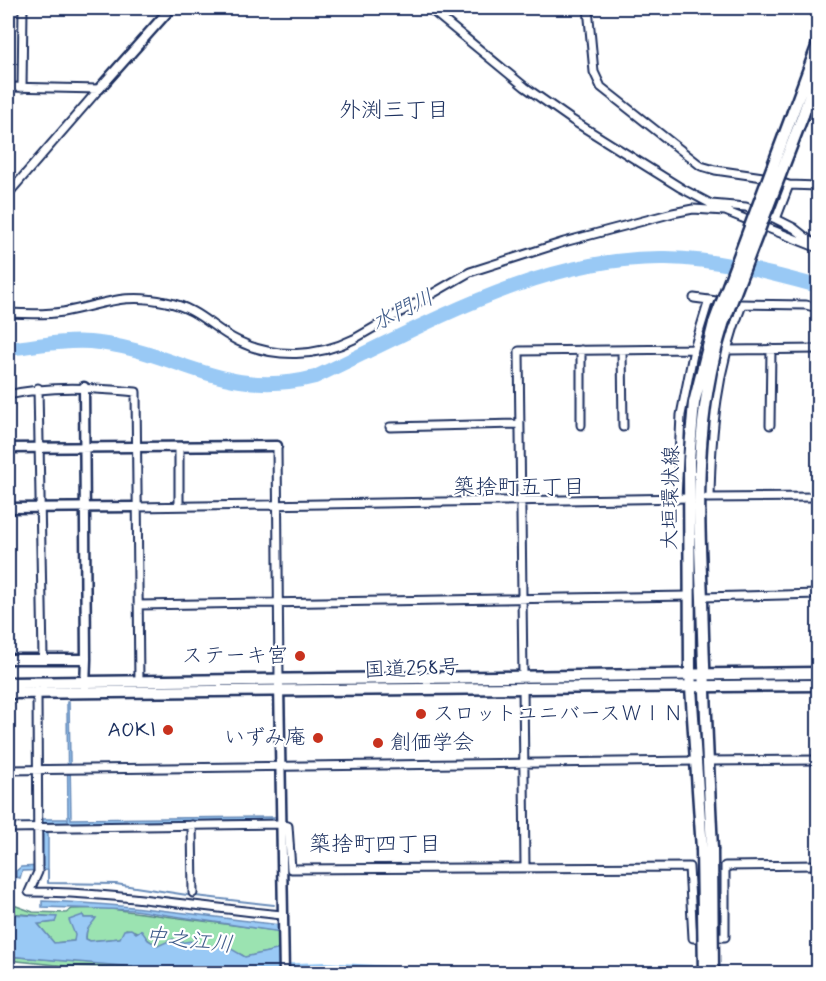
<svg xmlns="http://www.w3.org/2000/svg" width="826" height="981" viewBox="0 0 826 981" font-family="Mynerve,'Klee One',sans-serif">
<rect width="100%" height="100%" fill="#fff"/>
<filter id="ink" filterUnits="userSpaceOnUse"><feTurbulence type="fractalNoise" baseFrequency=".0167" numOctaves="2"/><feDisplacementMap in="SourceGraphic" scale="12" xChannelSelector="R" yChannelSelector="G"/><feConvolveMatrix kernelMatrix="1 2 1 2 8 2 1 2 1" color-interpolation-filters="sRGB"/></filter>
<g filter="url(#ink)">
<!-- green -->
<path fill="#9be3b1" stroke="#5b8988" stroke-width="1.5" d="M8 903 33 912 66 913 72 909 104 908 278 931V950L245 957C232 947 214 954 201 944L198 946 171 941 158 946C146 940 140 930 126 929L121 938 90 941 86 939 87 928 95 918H84L83 915 74 941 54 943 38 924 55 922 56 917 8 913Z
M8 956 215 973 168 974 114 967 65 966 8 960Z"/>
<!-- water -->
<path fill="#99c9f5" stroke="#678bb9" stroke-width="1.5" d="M67 702H69L71 819 274 817 272 820 48 823V870L22 871 20 878 16 877V871L21 867 42 866 43 819H68Z
M42 901C123 903 201 916 281 925V932L134 910 42 907Z
M8 914 57 917 55 922 38 924 54 943 74 941 75 935 69 920 83 915 84 918H96C91 926 85 928 86 939L90 941 120 938 124 930 131 929 136 933 141 930 148 940 158 946 173 939 179 943 191 941 193 946 201 944 207 948 221 943 245 957 281 949V973L215 974 8 956Z"/>
<g fill="none" stroke-linecap="round" stroke-linejoin="round">
<!-- stream -->
<path stroke="#678bb9" stroke-width="2" d="M8 824 34 823
M48 870V883L116 884 187 895 274 905
M8 882 15 881 16 877"/>
<!-- river -->
<path stroke="#99c9f5" stroke-width="14" d="M8 349C34 346 63 340 90 342 175 349 223 401 315 377 426 325 540 256 666 258 718 259 769 273 818 286
M271 971 324 969 407 974"/>
<defs>
<path id="minor" d="M429 8 525 87 572 120 681 188 711 204 746 207 776 219
M588 8 594 72 601 87 701 166 715 170 763 177 789 185 818 186
M8 87 99 89
M22 88 23 8
M789 185 776 219 794 228 818 247
M8 194 99 89
M694 298 724 302
M738 304 806 305 818 308
M8 313C26 314 44 315 63 312 103 305 123 292 166 302 200 309 210 327 238 341 274 359 318 357 354 339L470 272 564 242 673 213 693 209 725 211 818 248
M622 350 623 427
M727 350 818 349
M38 388 43 658
M8 395C51 385 92 388 136 392L139 681
M581 425V350
M770 425 771 349
M390 427 519 424
M277 446 279 679
M707 498 818 497
M710 498C711 432 717 366 742 305
M677 499 681 415 694 349 709 300
M179 506V447
M136 507 690 498
M702 597 818 594
M138 605 689 596
M523 677 519 351 694 349
M523 686 525 867
M37 693 38 872 29 892C114 892 198 907 282 915
M707 761 818 760
M8 770 695 761
M192 825 193 893
M8 828 280 824 288 826 291 869 689 867 693 938 725 937V866L818 865"/>
<path id="tertiary" d="M99 89 171 8
M8 448 277 446
M8 508 136 507
M8 659H86L84 387
M279 685 284 974
M85 688 86 659"/>
<path id="primary" d="M793 112 818 44
M803 115 818 72
M702 849 690 673 689 460 694 403 714 323
M712 849C708 766 704 683 702 599 698 502 694 419 723 324"/>
<path id="trunk" d="M8 683 818 673
M8 693 818 685"/>
</defs>
<!-- minor casing -->
<use href="#minor" stroke="#1b2f5e" stroke-width="11"/>
<!-- tertiary casing -->
<use href="#tertiary" stroke="#1b2f5e" stroke-width="13"/>
<!-- primary casing -->
<use href="#primary" stroke="#1b2f5e" stroke-width="15"/>
<!-- trunk casing -->
<use href="#trunk" stroke="#1b2f5e" stroke-width="15"/>
<!-- minor -->
<use href="#minor" stroke="#fff" stroke-width="7"/>
<!-- tertiary -->
<use href="#tertiary" stroke="#fff" stroke-width="8"/>
<!-- primary -->
<use href="#primary" stroke="#fff" stroke-width="10"/>
<!-- trunk -->
<use href="#trunk" stroke="#fff" stroke-width="10"/>
<defs>
<path id="primary-bridge" d="M714 323 793 112
M723 324 803 115
M702 849 704 974
M712 849 713 974"/>
</defs>
<!-- primary-bridge casing -->
<use href="#primary-bridge" stroke="#1b2f5e" stroke-width="15" stroke-linecap="butt"/>
<!-- primary-bridge -->
<use href="#primary-bridge" stroke="#fff" stroke-width="10"/>
</g>
</g>
<!-- markers -->
<g fill="#c8321e" stroke="#fff" stroke-width="2">
<circle cx="300" cy="656" r="6"/>
<circle cx="421" cy="714" r="6"/>
<circle cx="168" cy="730" r="6"/>
<circle cx="318" cy="738" r="6"/>
<circle cx="378" cy="743" r="6"/>
</g>
<g text-anchor="middle" dominant-baseline="central" stroke-width="4.5" stroke-linejoin="round" paint-order="stroke">
<!-- street labels -->
<g font-size="21" fill="#1b2f5e" stroke="#fff">
<text transform="translate(671 498) rotate(-89)">大垣環状線</text>
<text transform="translate(412 669) rotate(-2)">国道258号</text>
</g>
<!-- poi labels -->
<g font-size="21" fill="#1b2f5e" stroke="#fff" text-anchor="end">
<text x="288" y="656">ステーキ宮</text>
<text x="433" y="714" text-anchor="start">スロットユニバースＷＩＮ</text>
<text x="156" y="730">AOKI</text>
<text x="306" y="738">いずみ庵</text>
<text x="390" y="743" text-anchor="start">創価学会</text>
</g>
<!-- neighbourhood labels -->
<g font-size="22" fill="#1b2f5e" stroke="#fff">
<text x="394" y="111">外渕三丁目</text>
<text x="519" y="488">築捨町五丁目</text>
<text x="375" y="845">築捨町四丁目</text>
</g>
<!-- water labels -->
<g font-size="22" font-style="italic" fill="#415d8b" stroke="#fff">
<text transform="translate(403 311) rotate(-26)">水門川</text>
<text transform="translate(189 941) rotate(6)">中之江川</text>
</g>
</g>
<!-- margin -->
<rect width="826" height="981" fill="none" stroke="#fff" stroke-width="30"/>
<rect x="15" y="15" width="796" height="951" fill="none" stroke="#1b2f5e" stroke-width="2" filter="url(#ink)"/>
</svg>
